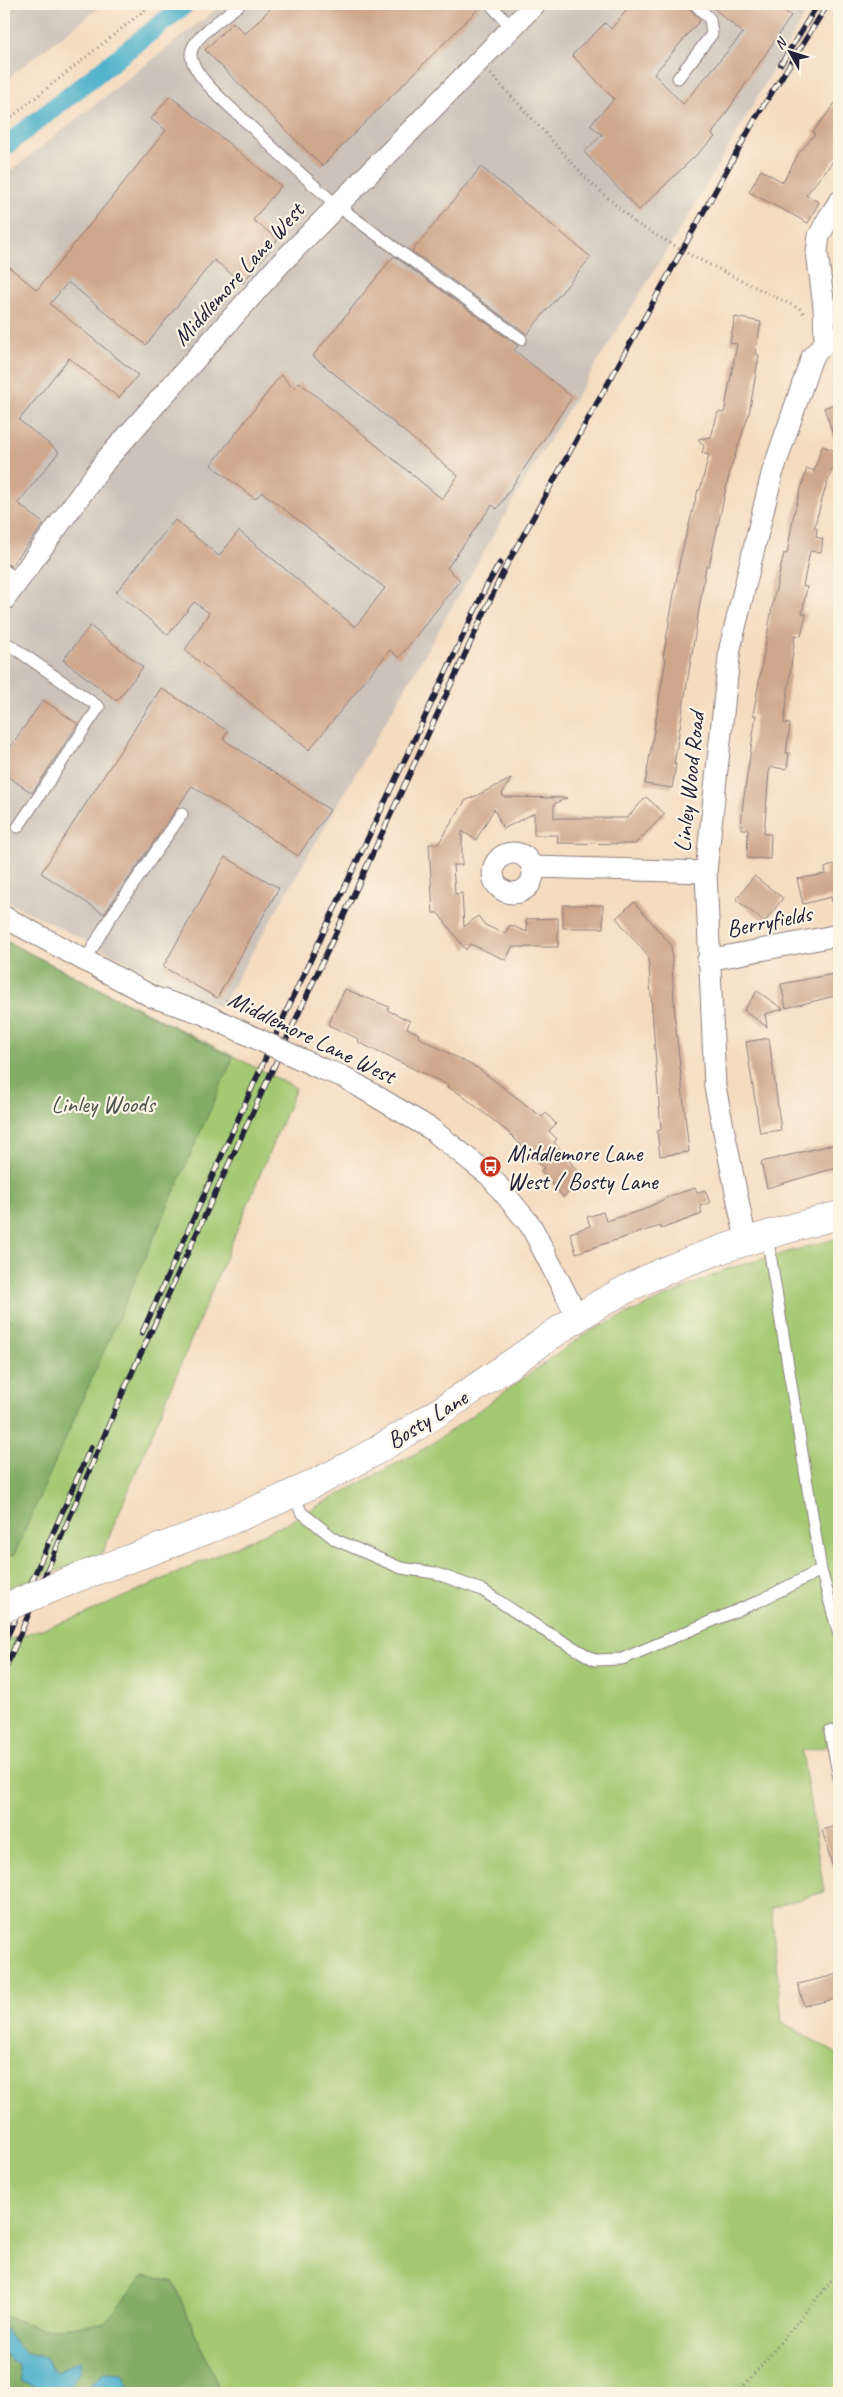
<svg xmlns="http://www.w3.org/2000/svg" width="843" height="2397" viewBox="0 0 843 2397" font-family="Caveat,sans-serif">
<rect width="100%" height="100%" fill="#fcf5e5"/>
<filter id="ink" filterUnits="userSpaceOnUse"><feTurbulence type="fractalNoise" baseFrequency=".02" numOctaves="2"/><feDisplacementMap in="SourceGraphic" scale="10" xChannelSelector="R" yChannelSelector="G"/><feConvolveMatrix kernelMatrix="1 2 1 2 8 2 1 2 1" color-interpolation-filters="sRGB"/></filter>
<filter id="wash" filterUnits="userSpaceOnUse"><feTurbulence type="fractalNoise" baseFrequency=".0096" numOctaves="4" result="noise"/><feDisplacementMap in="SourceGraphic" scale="20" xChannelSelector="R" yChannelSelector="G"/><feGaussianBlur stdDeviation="1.12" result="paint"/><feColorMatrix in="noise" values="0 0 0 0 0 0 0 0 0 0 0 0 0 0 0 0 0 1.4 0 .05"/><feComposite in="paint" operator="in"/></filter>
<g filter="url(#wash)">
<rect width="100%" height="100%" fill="#f5dbbf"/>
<!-- industrial -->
<path fill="#ccc2b9" d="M4 4H104L4 81Z
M223 4H811L696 203 537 460 220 1008 4 900V176Z"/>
<!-- green -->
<path fill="#a4c973" stroke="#637657" d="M4 940 296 1088 101 1556 4 1589Z
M839 1238V1757L827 1746 802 1751 824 1892 771 1908 782 2022 839 2055V2393H221L173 2282 144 2275 104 2324 42 2329 4 2316V1641L79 1617 281 1526 429 1446 588 1332 727 1269Z"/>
<!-- forest -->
<path fill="#83ad65" stroke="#526850" d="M4 940 233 1058 14 1555 4 1556V1340L11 1320 4 1321Z
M144 2275 173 2282 221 2393H150L129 2391 105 2372 81 2393 70 2382 80 2360 57 2372 49 2366 46 2357C41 2356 35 2356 30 2355 15 2351 4 2330 4 2316L42 2329 104 2324Z
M4 2354 18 2365 21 2382 53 2393H4Z"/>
<!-- water -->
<path fill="#4cb0cb" stroke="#376983" d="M4 2327C19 2348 19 2354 46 2357L49 2366 56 2372 80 2360 81 2371 71 2382 81 2393 105 2372 122 2373 130 2391 150 2393H53L21 2382 18 2365 4 2354Z"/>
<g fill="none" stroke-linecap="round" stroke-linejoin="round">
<!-- canal -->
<path stroke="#4cb0cb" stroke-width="19" d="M4 147 186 4"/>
</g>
<g id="blocks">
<!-- building -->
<path fill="#cfa78d" d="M275 4H483L322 166 205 50 233 22 245 34Z
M632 4H688L690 9 700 20 654 74 683 104 743 33 711 6 710 8 705 4H777L791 16 712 134 715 137 639 210 584 152 602 135 590 125 614 99 572 55 605 23 611 29Z
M170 96 281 186 253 220 278 239 243 283 214 260 146 345 68 282 50 304 138 375 119 398 69 358 19 420 59 452 18 503 44 524 11 566 4 563V263L37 290 166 130 151 119Z
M839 98V154L806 195 819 202 808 223 749 192 761 170 783 182 799 153 815 134 813 132Z
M481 167 591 257 527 334 412 251Z
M394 256 518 346 514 350 572 397 497 509 492 505 447 568 460 580 399 658 390 650 309 750 185 650 209 613 194 602 168 635 116 592 175 520 219 556 239 531 355 627 385 588 262 492 255 499 211 465 281 375 294 389 299 382 442 499 458 476 313 356Z
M735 317 761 322 755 354 759 355 749 414 730 470 709 566H706L674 764H676L672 788 645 784 666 659 663 658 680 559 698 490H700L709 455 702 453 704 446 698 439 711 437 718 412 724 413 737 344 730 343Z
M839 402V445H837L824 408Z
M822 446 839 452V472L832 469 823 496 814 528H817L816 537 823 539 821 552 810 551 803 586 807 587 802 613 806 614 801 636 795 635 784 723 790 724 786 753H789L787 769 771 767 769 772 764 834H771L770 859 747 858 748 829H741L743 803 756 715H753L773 602 784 553 787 554 794 513 807 468 814 471Z
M90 626 143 667 117 701 63 660Z
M161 688 228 731 223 739 330 810 298 856 192 786 104 914 41 873Z
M43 700 78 724 32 793 4 774V756Z
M511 779 502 794 504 797 567 798 554 804V818H627L646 797 665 814 635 844 557 843 558 835H534V813L503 829 494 809 476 840 462 831V865H453L455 894 462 893 464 927 478 916 485 925 505 934 510 925 527 932 526 919 558 918V947H512L506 960 470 944 466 950 438 913H433L429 844H438L465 801Z
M225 857 279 888 217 998 163 967Z
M837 863 839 906H833L831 897 803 904 797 879 826 874 825 868Z
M754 876 783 898 765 922 736 900Z
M634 902 671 945 675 1019 689 1152 660 1156 657 1131 661 1130 648 956 616 918Z
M563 905H603V928H563Z
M839 973V995L786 1008 781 984Z
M345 989 389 1007 387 1010 410 1021 407 1028 419 1034 418 1037 479 1069 542 1117 546 1113 556 1124 549 1131 557 1139 554 1142 584 1179 563 1197 541 1170 544 1168 508 1132 460 1094 447 1087 448 1085 370 1048 358 1042 359 1039 328 1025Z
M757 991 783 1009 765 1014 767 1027 744 1010Z
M769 1038 781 1130 760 1133 746 1042Z
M839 1143V1167L767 1188 761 1162Z
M695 1188 697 1193 705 1190 710 1203 700 1206 702 1214 661 1229 660 1226 576 1253 570 1233 590 1226 587 1217 603 1212 606 1221 643 1210 670 1196Z
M839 1825V1875H835L822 1830Z
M839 1974V1998L804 2006 798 1984Z"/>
</g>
</g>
<g filter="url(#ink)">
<use href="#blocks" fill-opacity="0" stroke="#8c7e7d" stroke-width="1"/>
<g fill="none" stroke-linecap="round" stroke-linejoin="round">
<defs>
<path id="lane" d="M240 4C228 14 191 38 191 54 191 74 228 105 242 118 273 148 304 178 337 205 397 251 460 294 521 339
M490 4 512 28
M678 78 712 34 710 19 695 4
M4 570 18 580
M4 641 99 707 18 827
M85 961 108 921 182 814
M767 1235 821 1570 839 1635
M294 1494 301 1512 336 1540 401 1568 435 1573 482 1590 538 1627 595 1660 622 1659 757 1602 821 1570
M830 1732 839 1778"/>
<path id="street" d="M825 343 824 307 817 252 819 236 829 217 839 202
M4 600 106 460 279 265 535 4
M493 873a20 20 0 1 1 40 0a20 20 0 1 1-40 0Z
M534 867 706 872
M4 917 153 997 202 1013 219 1021
M708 960 839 935
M322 1069 342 1076 431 1129 490 1176 531 1226 578 1318
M746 1241 715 1087 706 872 730 648 772 474 812 357 825 343"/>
<path id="secondary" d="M79 1577C171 1544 268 1510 354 1463 409 1433 461 1398 512 1363 545 1340 577 1316 612 1297 682 1257 762 1236 839 1215"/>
</defs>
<!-- lane casing -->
<use href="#lane" stroke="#8c7e7d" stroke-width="13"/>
<!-- street casing -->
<use href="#street" stroke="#8c7e7d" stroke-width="23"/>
<!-- secondary casing -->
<use href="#secondary" stroke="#8c7e7d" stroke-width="29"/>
<!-- path -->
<path stroke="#8c7e7d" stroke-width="3" stroke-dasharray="1 4" stroke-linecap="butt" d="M491 74 585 177 635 223
M4 123 152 4
M696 258 800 309 804 314
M738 2393 839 2272"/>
<!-- lane -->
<use href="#lane" stroke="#fff" stroke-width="11"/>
<!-- street -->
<use href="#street" stroke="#fff" stroke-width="21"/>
<!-- secondary -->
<use href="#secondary" stroke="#fff" stroke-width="28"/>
<defs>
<path id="rail" d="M781 64 818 4
M142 1333 287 1010 486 587 500 563
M4 1644 91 1447
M4 1672 118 1403 505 568 757 116 828 4"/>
</defs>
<!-- rail casing -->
<use href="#rail" stroke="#22223b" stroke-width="5.5"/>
<!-- rail -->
<use href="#rail" stroke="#fcf5e5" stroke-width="4" stroke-dasharray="11" stroke-linecap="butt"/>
<defs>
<path id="street-bridge" d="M219 1021 322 1069"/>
<path id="secondary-bridge" d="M4 1608 79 1577"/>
</defs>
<!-- street-bridge casing -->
<use href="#street-bridge" stroke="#8c7e7d" stroke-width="23" stroke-linecap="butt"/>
<!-- secondary-bridge casing -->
<use href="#secondary-bridge" stroke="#8c7e7d" stroke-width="29" stroke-linecap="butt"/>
<!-- path-bridge -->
<path stroke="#8c7e7d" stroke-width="3" stroke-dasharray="1 4" stroke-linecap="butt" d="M635 223 696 258
M226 1000 235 1005"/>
<!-- street-bridge -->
<use href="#street-bridge" stroke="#fff" stroke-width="21"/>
<!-- secondary-bridge -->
<use href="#secondary-bridge" stroke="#fff" stroke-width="28"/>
</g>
</g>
<!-- icons -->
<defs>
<symbol id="bus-disc" viewBox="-11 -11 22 22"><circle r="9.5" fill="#c8321e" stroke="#fcf5e5"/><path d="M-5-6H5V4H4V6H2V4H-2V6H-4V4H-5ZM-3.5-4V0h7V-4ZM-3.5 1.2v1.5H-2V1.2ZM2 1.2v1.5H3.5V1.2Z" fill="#fff"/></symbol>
</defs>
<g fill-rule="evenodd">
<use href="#bus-disc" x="478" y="1154" width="25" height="25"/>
</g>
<g text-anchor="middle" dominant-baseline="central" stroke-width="4.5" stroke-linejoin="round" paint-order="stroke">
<!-- street labels -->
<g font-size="24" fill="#22223b" stroke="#fcf5e5">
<text transform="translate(238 274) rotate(-48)">Middlemore Lane West</text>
<text transform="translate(689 782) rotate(-84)">Linley Wood Road</text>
<text transform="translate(769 921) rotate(-11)">Berryfields</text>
<text transform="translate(312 1037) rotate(26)">Middlemore Lane West</text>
<text transform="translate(427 1419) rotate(-32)">Bosty Lane</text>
</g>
<!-- park labels -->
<g font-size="24" fill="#49544c" stroke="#fcf5e5">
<text x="103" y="1104">Linley Woods</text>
</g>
<!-- poi labels -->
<g font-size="24" fill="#22223b" stroke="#fcf5e5" text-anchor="start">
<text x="507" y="1153">Middlemore Lane<tspan x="507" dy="28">West / Bosty Lane</tspan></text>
</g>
</g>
<!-- margin -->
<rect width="843" height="2397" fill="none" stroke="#fcf5e5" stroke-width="20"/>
<!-- north arrow -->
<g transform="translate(790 52) rotate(309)" stroke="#fcf5e5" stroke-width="4" paint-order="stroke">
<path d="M0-4L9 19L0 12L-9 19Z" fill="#22223b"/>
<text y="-8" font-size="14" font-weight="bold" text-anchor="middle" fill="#22223b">N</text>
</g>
</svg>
